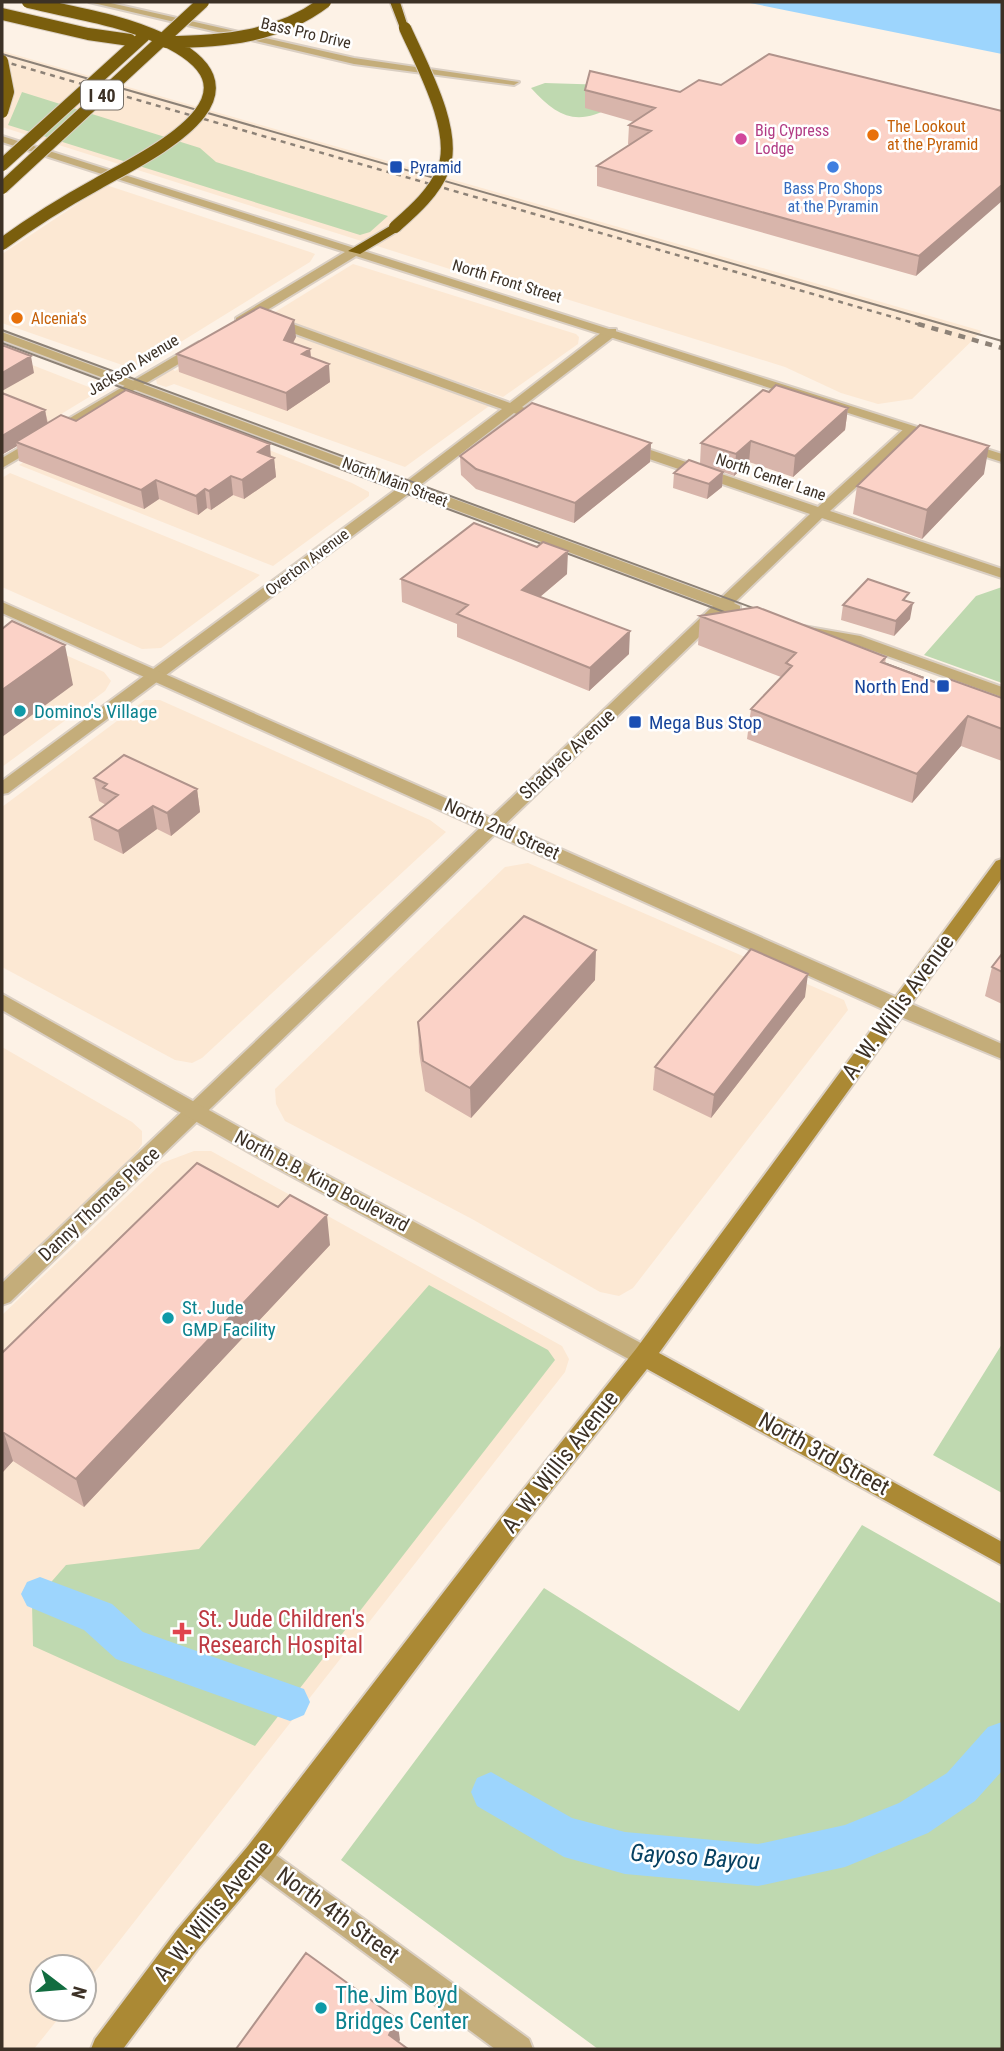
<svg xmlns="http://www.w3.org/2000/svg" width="1004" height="2051" viewBox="0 0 1004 2051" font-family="'Roboto Condensed',sans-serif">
<rect width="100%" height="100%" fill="#fdf2e6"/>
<!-- built -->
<path fill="#fce8d3" d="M2 51 773 271 982 331 912 399 878 404 841 393 785 367 534 289 497 284 2 127Z
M106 185 310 252 315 254 310 262 145 364 125 366 2 323V254Z
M353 264 576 334 579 337 578 344 503 397 267 317Z
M258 320 492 404 405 467 174 384 166 387 157 384 156 379 172 369 175 371Z
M2 354H4L99 391 2 450Z
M141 399 352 483 369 492V496L273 566 19 465 115 405Z
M10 473 260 575 161 648 142 649 2 587V478Z
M2 627 104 672 111 681 105 691 2 767Z
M145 700H160L430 820 446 832 202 1058 192 1063 175 1060 2 967V807Z
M528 863 844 1000 848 1010 633 1288 619 1296 600 1292 472 1219 285 1121 276 1104 275 1089 505 867Z
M2 1047 132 1122 142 1131V1144L133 1158 2 1282Z
M194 1151H211L562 1346 569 1359 565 1372 84 1986V1967H42V2009H66L34 2049H2V1315L162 1163Z"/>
<!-- green -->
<path fill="#bfd9b0" d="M545 83 609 85 613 106C577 127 557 117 531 88Z
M22 92 200 148 216 162 388 216 370 232 360 235 8 125Z
M1002 587V683L924 655 976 596Z
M429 1285 548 1350 555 1360 255 1746 33 1646 32 1604 66 1565 199 1549Z
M1002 1344V1493L933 1455Z
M862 1525 1002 1604V2049H598L341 1860 544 1588 739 1711Z"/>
<!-- water -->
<path fill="#9dd5fd" d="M745 2H1002V54Z"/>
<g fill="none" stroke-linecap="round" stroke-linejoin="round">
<!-- canal -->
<path fill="#9dd5fd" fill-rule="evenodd" d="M40 1577 112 1604 143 1632 304 1689 310 1702 304 1715 290 1721 116 1659 84 1630 27 1606 21 1594 27 1582Z
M1002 1722V1771L975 1801 928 1833 845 1867 758 1886 625 1874 564 1857 477 1806 471 1792 477 1778 491 1772 572 1818 625 1832 758 1844 845 1825 899 1803 947 1773 988 1727Z"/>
<defs>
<path id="minor" d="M89 2H106L354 58 519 82 514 85 354 64Z
M268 318H276L510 403 606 329H616V335L522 407 548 416V422H538L514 413 419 486 721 598 810 514 623 450V444H633L818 507 906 427H916V433L830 511 1002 569V578L822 518 734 603 740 606V612L726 611 10 1302 2 1305V1283L713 606 410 493 8 793 2 794V781L398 488 2 340V332L406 482 502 409 268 324Z
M803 626 860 636 1002 687V697L851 643 797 634V628Z
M258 1842 529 2039 533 2049H495L248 1866 244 1856 248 1846Z"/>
<path id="tertiary" d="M2 136 1002 454V462L356 256 244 324H236V318L345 252 2 142Z
M199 342 205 346 204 349 2 468V458Z
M2 602 1002 1044V1059L889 1012 2 613Z
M2 994 289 1155 652 1349 655 1356 652 1363 644 1365 636 1363 275 1167 2 1010Z"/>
<path id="secondary" d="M1002 859V878L659 1353 1002 1542V1565L647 1369 523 1526 268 1866 197 1950 123 2049H91L95 2039 177 1930 248 1846 507 1510 636 1349 996 861Z"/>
<path id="motorway" d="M390 2H400L409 30 400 28Z
M395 223 400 224V230L360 254 348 251Z"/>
</defs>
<!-- minor casing -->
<use href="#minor" stroke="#dacfc3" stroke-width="4"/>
<!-- tertiary casing -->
<use href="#tertiary" stroke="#dacfc3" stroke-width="4"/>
<!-- secondary casing -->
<use href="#secondary" stroke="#dacfc3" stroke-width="4"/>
<!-- motorway casing -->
<use href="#motorway" stroke="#dacfc3" stroke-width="3"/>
<!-- minor -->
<use href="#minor" fill="#c4ad7a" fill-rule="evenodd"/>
<!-- tertiary -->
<use href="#tertiary" fill="#c4ad7a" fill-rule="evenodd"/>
<!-- secondary -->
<use href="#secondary" fill="#ab8934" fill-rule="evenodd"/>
<!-- motorway -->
<use href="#motorway" fill="#7a5e0d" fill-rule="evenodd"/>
<!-- tram -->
<path stroke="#8d8277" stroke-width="2" d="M2 54 1002 341
M2 330 772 615
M2 343 743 619
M868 657 937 683"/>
<!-- rail-far1 -->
<path stroke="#8d8277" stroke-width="2.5" stroke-dasharray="5 5" stroke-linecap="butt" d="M2 61 924 326"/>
<!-- rail -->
<path stroke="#8d8277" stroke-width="4.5" stroke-dasharray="7 7" stroke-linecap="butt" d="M918 324 1002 348"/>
<defs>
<path id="motorway-bridge" d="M2 14 88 34 130 40
M166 42C222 42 279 37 325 2
M2 61 8 92 2 112
M2 165 144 36
M2 188 203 2
M395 227C413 211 434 193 443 170 459 132 421 64 405 28
M2 244C32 222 64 202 97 184 149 154 280 94 162 39 120 19 73 13 28 2"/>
</defs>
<!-- motorway-bridge casing -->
<use href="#motorway-bridge" stroke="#dacfc3" stroke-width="14" stroke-linecap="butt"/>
<!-- motorway-bridge -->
<use href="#motorway-bridge" stroke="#7a5e0d" stroke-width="12"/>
</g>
<!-- wall -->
<path fill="#d8b5ab" d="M721 85 1002 111 916 276 597 186V166L630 145 628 144 629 125 634 122 585 108V90L680 92Z
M296 337 293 343 310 349 311 358 330 382 287 411 179 372 177 354Z
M769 392 848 408 845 430 793 477 749 462 734 476 723 472 722 487 707 499 673 488 674 473 700 464 701 443Z
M2 393 45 410 48 423 76 421 271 457 274 458 276 477 244 499 233 495 211 510 207 508 198 515 159 499 144 509 19 461 17 446 3 454 2 453Z
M651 443 650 462 574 523 476 489 461 475 460 456Z
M984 474 922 539 853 514 857 486Z
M567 574 540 597 629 654 589 691 457 637V624L402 602 401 579Z
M908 601 910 619 894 636 841 620 843 605Z
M700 616 886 657 885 664 945 686 1002 698V761L961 746 912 803 747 739 751 709 781 677 698 645Z
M94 778 197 789 200 812 171 836 157 829 123 854 94 840 90 817 106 805 99 801Z
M1002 954V1004L985 996 992 967Z
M595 980 471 1118 425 1091 419 1052 418 1022Z
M805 997 711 1118 653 1090 655 1067Z
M330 1245 84 1507 13 1461 2 1473V1353Z"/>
<!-- shaded-wall -->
<path fill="#b0938b" d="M1002 185V201L916 276 919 256Z
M294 320 296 337 285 358 284 340Z
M310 349 312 367 302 354Z
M31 356 34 373 2 391V373Z
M329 364 330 382 287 411 286 393Z
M848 408 845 430 793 477 795 456Z
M45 410 48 427 16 442 17 446 3 454 2 446V436Z
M751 441 749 462 734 476 736 454Z
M651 443 650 462 574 523 575 503Z
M270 444 271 460 274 458 276 477 244 499 242 480 258 452Z
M989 446 984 474 922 539 927 510Z
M723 472 722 487 707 499 709 484Z
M231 476 233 495 211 510 209 491Z
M156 480 159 499 144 509 141 490Z
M205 489 207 508 198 515 196 496Z
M568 551 567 574 522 612V590Z
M913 603 910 619 894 636 896 621Z
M630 631 629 654 589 691 590 668Z
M65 645 73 685 2 737V690Z
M968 716 961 746 912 803 917 774Z
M197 789 200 812 171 836 167 813Z
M153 806 157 829 123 854 118 831Z
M596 950 595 980 471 1118 470 1088Z
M808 974 805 997 711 1118 714 1095Z
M327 1215 330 1245 84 1507 76 1479Z
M4 1433 13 1461 2 1473V1435Z
M397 2019 400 2040 395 2049 389 2035Z"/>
<!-- building -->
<path fill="#fbd2c7" stroke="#b0938b" stroke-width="2" d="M769 54 1002 111V185L919 256 597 166 651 131 629 125 655 108 585 90 590 71 680 92 699 80 721 85Z
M260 307 294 320 284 340 310 349 302 354 329 364 286 393 177 354Z
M2 345 31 356 2 373Z
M776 385 848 408 795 456 751 441 736 454 701 443 763 390 769 392Z
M126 390 270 444 258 452 274 458 242 480 231 476 209 491 205 489 196 496 156 480 141 490 16 442 61 415 76 421Z
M2 393 45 410 2 436Z
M532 403 651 443 575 503 476 469 460 456Z
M920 425 989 446 927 510 857 486Z
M689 460 723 472 709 484 674 473Z
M474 523 537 547 543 542 568 551 522 590 630 631 590 668 457 614 468 605 401 579Z
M868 579 909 593 903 600 913 603 896 621 843 605Z
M757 607 886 657 881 662 945 686 949 679 1002 698V729L968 716 917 774 751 709 792 666 786 663 796 653 700 616Z
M12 621 65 645 2 690V629Z
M124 755 197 789 167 813 153 806 118 831 90 817 118 795 103 788 107 784 94 778Z
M524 916 596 950 470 1088 423 1061 418 1022Z
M751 949 808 974 714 1095 655 1067Z
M1002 954V972L992 967Z
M197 1163 278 1207 290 1195 327 1215 76 1479 4 1433 2 1435V1353Z
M306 1953 397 2019 389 2035 408 2049H236Z"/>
<!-- markers -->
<g fill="#e8710a" stroke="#fff" stroke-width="2.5">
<circle cx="873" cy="135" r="7"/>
<circle cx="17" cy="318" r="7"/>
</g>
<circle fill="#d1479c" stroke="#fff" stroke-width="2.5" cx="741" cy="139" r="7"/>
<g fill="#1a4fb4" stroke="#fff" stroke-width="2.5">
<rect x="389" y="160" width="14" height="14" rx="3.5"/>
<rect x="936" y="679" width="14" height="14" rx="3.5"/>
<rect x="628" y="715" width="14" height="14" rx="3.5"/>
</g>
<circle fill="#3f7fe0" stroke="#fff" stroke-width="2.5" cx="833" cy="167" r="7"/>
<g fill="#0f9aa8" stroke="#fff" stroke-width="2.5">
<circle cx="20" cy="711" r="7"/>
<circle cx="168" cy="1318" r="7"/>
<circle cx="321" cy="2008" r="7"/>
</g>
<path fill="#e0444e" stroke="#fff" stroke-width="2.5" d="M178.5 1621.5h7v7h7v7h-7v7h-7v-7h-7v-7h7z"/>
<g text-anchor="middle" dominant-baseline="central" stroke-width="5" stroke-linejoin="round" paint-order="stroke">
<!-- far-street labels -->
<g font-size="16" fill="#3c3126" stroke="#fff">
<text transform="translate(306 33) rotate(13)">Bass Pro Drive</text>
<text transform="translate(507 281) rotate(17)">North Front Street</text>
<text transform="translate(133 365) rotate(-31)">Jackson Avenue</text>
<text transform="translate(771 477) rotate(19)">North Center Lane</text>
<text transform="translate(395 482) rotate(21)">North Main Street</text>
<text transform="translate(307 562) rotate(-37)">Overton Avenue</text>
</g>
<!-- far-food labels -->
<g font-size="16" fill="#c56008" stroke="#fff" text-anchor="start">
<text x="887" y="126">The Lookout<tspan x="887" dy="18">at the Pyramid</tspan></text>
<text x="31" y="318">Alcenia's</text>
</g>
<!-- far-hotel labels -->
<g font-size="16" fill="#b23c85" stroke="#fff" text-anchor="start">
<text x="755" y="130">Big Cypress<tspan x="755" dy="18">Lodge</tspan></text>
</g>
<!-- far-transit labels -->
<g font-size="16" fill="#164399" stroke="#fff" text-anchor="start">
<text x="410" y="167">Pyramid</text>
</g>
<!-- far-shop labels -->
<g font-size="16" fill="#366cbe" stroke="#fff">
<text x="833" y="188">Bass Pro Shops<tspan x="833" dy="18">at the Pyramin</tspan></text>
</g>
<!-- shield labels -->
<rect fill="#fff" stroke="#766f67" stroke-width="2" x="81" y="80.5" width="42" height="29" rx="5"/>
<g font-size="18" font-weight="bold" fill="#3c3126">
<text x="102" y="95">I 40</text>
</g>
<!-- transit labels -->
<g font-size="19" fill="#164399" stroke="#fff" text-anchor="end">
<text x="929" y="686">North End</text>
<text x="649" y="722" text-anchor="start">Mega Bus Stop</text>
</g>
<!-- culture labels -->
<g font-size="19" fill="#0d838f" stroke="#fff" text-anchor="start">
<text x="34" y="711">Domino's Village</text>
<text x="182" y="1307">St. Jude<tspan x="182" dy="22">GMP Facility</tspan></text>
</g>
<!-- street labels -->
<g font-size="19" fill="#3c3126" stroke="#fff">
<text transform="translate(567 754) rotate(-43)">Shadyac Avenue</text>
<text transform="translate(502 829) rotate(24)">North 2nd Street</text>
<text transform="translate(322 1181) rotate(28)">North B.B. King Boulevard</text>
<text transform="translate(99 1204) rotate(-43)">Danny Thomas Place</text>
</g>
<!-- near-street labels -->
<g font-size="23" fill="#3c3126" stroke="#fff">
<text transform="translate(898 1007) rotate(-54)">A. W. Willis Avenue</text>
<text transform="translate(824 1454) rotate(29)">North 3rd Street</text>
<text transform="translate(560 1462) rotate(-52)">A. W. Willis Avenue</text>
<text transform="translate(213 1911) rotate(-51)">A. W. Willis Avenue</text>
<text transform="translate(338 1915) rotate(36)">North 4th Street</text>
</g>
<!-- near-health labels -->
<g font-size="23" fill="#be3a42" stroke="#fff" text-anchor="start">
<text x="198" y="1619">St. Jude Children's<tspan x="198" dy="26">Research Hospital</tspan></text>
</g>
<!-- near-culture labels -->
<g font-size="23" fill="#0d838f" stroke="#fff" text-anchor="start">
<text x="335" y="1995">The Jim Boyd<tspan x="335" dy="26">Bridges Center</tspan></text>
</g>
<!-- near-water labels -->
<g font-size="24" font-style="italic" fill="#064162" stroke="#fff">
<text transform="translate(695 1857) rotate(4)">Gayoso Bayou</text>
</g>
</g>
<!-- border -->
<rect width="1004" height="2051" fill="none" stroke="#3c3126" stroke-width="7"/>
<!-- north arrow -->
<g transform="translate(63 1988) rotate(106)"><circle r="33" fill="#ffffff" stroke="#b1ada8" stroke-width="2"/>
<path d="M0-5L12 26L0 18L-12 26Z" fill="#126d40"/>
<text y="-10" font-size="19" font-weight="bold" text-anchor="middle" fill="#3c3126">N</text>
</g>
</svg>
